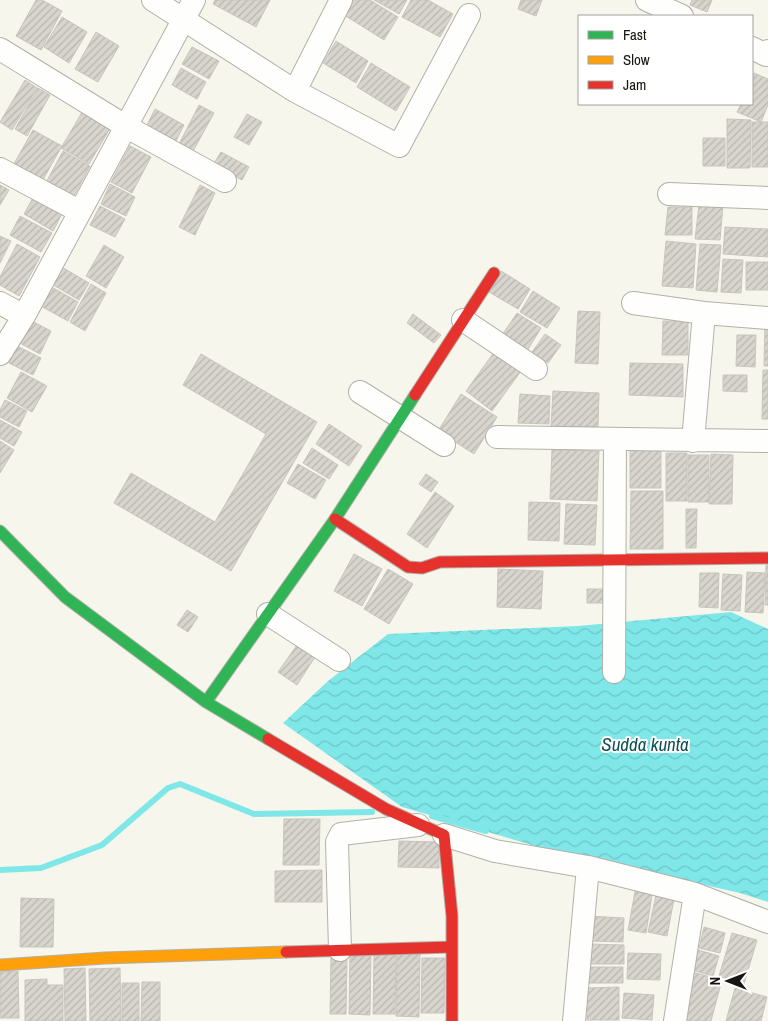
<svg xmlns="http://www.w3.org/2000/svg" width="768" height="1021" viewBox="0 0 768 1021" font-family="'Archivo Narrow',sans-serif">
<defs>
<pattern id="water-waves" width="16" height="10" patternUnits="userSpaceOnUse" patternTransform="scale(1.25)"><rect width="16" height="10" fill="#7fe7e8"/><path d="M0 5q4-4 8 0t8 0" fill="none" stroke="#6dc5c6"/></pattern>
<pattern id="building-hatch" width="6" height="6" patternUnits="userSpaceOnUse" patternTransform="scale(1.25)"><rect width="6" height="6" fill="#d8d5ce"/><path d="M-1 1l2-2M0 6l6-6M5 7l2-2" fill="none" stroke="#b9b6b0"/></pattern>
</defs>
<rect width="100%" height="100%" fill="#f7f6ec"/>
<!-- water -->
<path fill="url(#water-waves)" d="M731 612 768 629V902L740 893 546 849 402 807 283 723 328 681 388 634 578 626Z"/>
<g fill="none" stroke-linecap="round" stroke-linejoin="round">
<!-- stream -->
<path stroke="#7fe7e8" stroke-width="6" d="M432 816 486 831
M0 870 41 868 102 845 168 788 180 784 254 814 372 812"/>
</g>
<!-- building -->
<path fill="url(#building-hatch)" stroke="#c8c5bd" d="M36 0H42L62 11 41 50 16 36Z
M215 0H270L256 27 213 4Z
M353 0H370L398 17 384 40 344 15Z
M374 0H407L399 14Z
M411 0H428L453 14 440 37 402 17Z
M521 0H542L536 16 518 9Z
M692 0H712L707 12 690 5Z
M62 17 87 32 69 63 44 47Z
M96 32 119 46 98 82 75 69Z
M336 41 368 61 356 83 323 63Z
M192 47 219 61 209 79 182 64Z
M371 63 410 87 396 111 357 87Z
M181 68 206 82 197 99 172 85Z
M754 73 768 79V105L761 122 737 112 741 104H752Z
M25 80 37 88 12 130 0 122Z
M38 88 50 95 27 136 15 129Z
M199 105 214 113 192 153 178 146Z
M84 109 112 125 89 164 61 148Z
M155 109 184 125 175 143 146 127Z
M247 114 262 122 249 145 234 137Z
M727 119 751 120 750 168H727Z
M752 122H768V167H752Z
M33 130 62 146 40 185 11 169Z
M703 138H725V166H703Z
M130 146 151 157 132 193 111 182Z
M63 151 90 166 70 203 43 188Z
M221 152 249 167 242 180 213 165Z
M110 184 135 197 126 216 101 204Z
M0 185 9 190 0 205Z
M200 185 215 193 195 235 179 227Z
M34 196 63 212 53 231 24 214Z
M699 205H723L720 240 695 239Z
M100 206 125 219 115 237 90 225Z
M668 207H692V235H665Z
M20 216 52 233 41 252 10 235Z
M725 227 768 229V257L723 254Z
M0 236 11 241 0 263Z
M666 241 696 244 693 288 662 286Z
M17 244 40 257 19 296 0 285V277Z
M700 244 721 245 717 292 696 290Z
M104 245 124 257 106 288 86 276Z
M723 259 743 260 741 293 721 292Z
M746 262H768V290H746Z
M60 266 89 283 79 300 50 283Z
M501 271 530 289 518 309 489 292Z
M91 284 106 293 85 331 70 322Z
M48 285 78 302 68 321 37 304Z
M533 291 560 308 547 328 520 312Z
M578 311 600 312 598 364 575 363Z
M517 313 541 328 527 351 502 335Z
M413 314 441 335 434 343 407 323Z
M28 319 51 331 40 354 16 341Z
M663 321H688V355H662Z
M765 324 768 325V366H764Z
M545 334 561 345 548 363 532 352Z
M737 335H756L755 367 736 366Z
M17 346 41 358 33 375 9 363Z
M495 351 521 371 492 411 466 391Z
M201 354 317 422 231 571 114 503 131 473 215 522 266 434 183 385Z
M630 363 683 364V397L629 395Z
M763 370H768V419H762Z
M21 372 47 386 32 412 7 398Z
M723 375H747V392L723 391Z
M553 391 599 393 598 428 551 426Z
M461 394 497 417 474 454 438 431Z
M520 394 550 396 549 424 518 423Z
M5 400 27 411 19 427 0 417V410Z
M0 420 22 432 14 446 0 438Z
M329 424 362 446 349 466 316 444Z
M0 441 14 450 0 473Z
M312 448 338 465 329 479 303 463Z
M552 450 599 451 597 501 550 499Z
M630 450H661V488H630Z
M666 453H687V501H666Z
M711 454 733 455 732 504H709Z
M688 455H709V502H688Z
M298 464 326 480 315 499 287 483Z
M426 474 438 482 431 492 419 484Z
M631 491H663V549H630Z
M435 492 454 506 427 548 407 534Z
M529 502 560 503 559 541 528 540Z
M566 504 597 505 595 545 564 544Z
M686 509H697L696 548H686Z
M354 554 382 569 362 606 334 591Z
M766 565H768V605H765Z
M388 569 413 584 389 624 364 609Z
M498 569 543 571 541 609 497 607Z
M747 572 765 573 763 613 745 612Z
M700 573H719L718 608 699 607Z
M723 574 742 575 740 611 721 610Z
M587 589H603V603H587Z
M187 610 198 617 188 632 177 625Z
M297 645 315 657 297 685 278 672Z
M284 819H320L319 865H283Z
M399 841 439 842V868L398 867Z
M322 870V902H275V871Z
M636 886 653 889 646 933 628 930Z
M656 895 674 899 667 936 648 932Z
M21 898 54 899 53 947H20Z
M589 916 624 918 623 942 588 941Z
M704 927 725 933 720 953 699 948Z
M732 933 757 940 744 984 719 976Z
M589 944 624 945V964H589Z
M698 950 719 956 713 976 692 970Z
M397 952H420L419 1017 396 1016Z
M350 953 371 954 370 1015 349 1014Z
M628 953 661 954 660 980 627 979Z
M374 954H396L395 1014H373Z
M331 958 347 959 346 1014H330Z
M422 958H445L444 1013H421Z
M588 967H623V983H588Z
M85 968 86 1021H65L64 969Z
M120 968 121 1021H90L89 969Z
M18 971 19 1018H0V972Z
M692 972 722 980 711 1021H683Z
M47 979V985H63V1021H25V980Z
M142 982H160V1021H141Z
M122 983H139V1021H122Z
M619 987V1020H587V988Z
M735 988 767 997 761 1021H726Z
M624 993 654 995 652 1020 622 1018Z"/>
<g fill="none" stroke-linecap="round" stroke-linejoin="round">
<defs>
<path id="street" d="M153 0 295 91 399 146 469 15
M647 0 682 16
M752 48 766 55 768 51
M0 49 127 127 225 181
M295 91 341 0
M0 169 79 211
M669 194 768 198
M0 303 24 316 194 0
M633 303 704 313 768 318
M463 320 536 369
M0 354 24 316
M360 392 444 445
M497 437 768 441
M693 441 704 313
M268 614 339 660
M614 672 615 439
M444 835 495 851 588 867 695 894 768 922
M340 950 337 842 341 834 418 825
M574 1021 588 867
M675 1021 695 894"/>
<path id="fast" d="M0 531 65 597 206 702 268 739
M206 702 335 519 415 395"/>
<path id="slow" d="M0 965 105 958 286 952"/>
<path id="jam" d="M415 395 494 273
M335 519 408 567 422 568 440 562 768 558
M268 739 386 809 444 835 452 916V1021
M286 952 452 947"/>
</defs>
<!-- street casing -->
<use href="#street" stroke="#b2b1a9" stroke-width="24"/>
<!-- fast casing -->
<use href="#fast" stroke="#b2b1a9" stroke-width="13"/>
<!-- slow casing -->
<use href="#slow" stroke="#b2b1a9" stroke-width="13"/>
<!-- jam casing -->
<use href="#jam" stroke="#b2b1a9" stroke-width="13"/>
<!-- street -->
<use href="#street" stroke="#fefefc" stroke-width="22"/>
<!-- fast -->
<use href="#fast" stroke="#30b455" stroke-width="11"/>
<!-- slow -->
<use href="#slow" stroke="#ff9f0a" stroke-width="11"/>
<!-- jam -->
<use href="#jam" stroke="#e5322d" stroke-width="11"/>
</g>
<g text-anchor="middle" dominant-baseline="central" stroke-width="4" stroke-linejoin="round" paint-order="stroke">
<!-- water labels -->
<g font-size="19" font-style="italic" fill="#105153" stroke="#fff">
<text x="645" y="744">Sudda kunta</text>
</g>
</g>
<!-- legend -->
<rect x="578" y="15" width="175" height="90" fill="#ffffff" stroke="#a2a29f"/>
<rect x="588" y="31" width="25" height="8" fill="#30b455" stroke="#a2a29f"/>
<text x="623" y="40" font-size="15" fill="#171610">Fast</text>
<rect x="588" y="56" width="25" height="8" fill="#ff9f0a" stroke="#a2a29f"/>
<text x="623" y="65" font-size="15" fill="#171610">Slow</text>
<rect x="588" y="81" width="25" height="8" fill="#e5322d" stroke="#a2a29f"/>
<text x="623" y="90" font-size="15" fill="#171610">Jam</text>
<!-- north arrow -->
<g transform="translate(728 981) rotate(270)" stroke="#ffffff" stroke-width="4" paint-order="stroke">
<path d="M0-4L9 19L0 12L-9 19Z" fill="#171610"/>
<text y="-8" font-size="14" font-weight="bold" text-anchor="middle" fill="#171610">N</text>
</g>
</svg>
